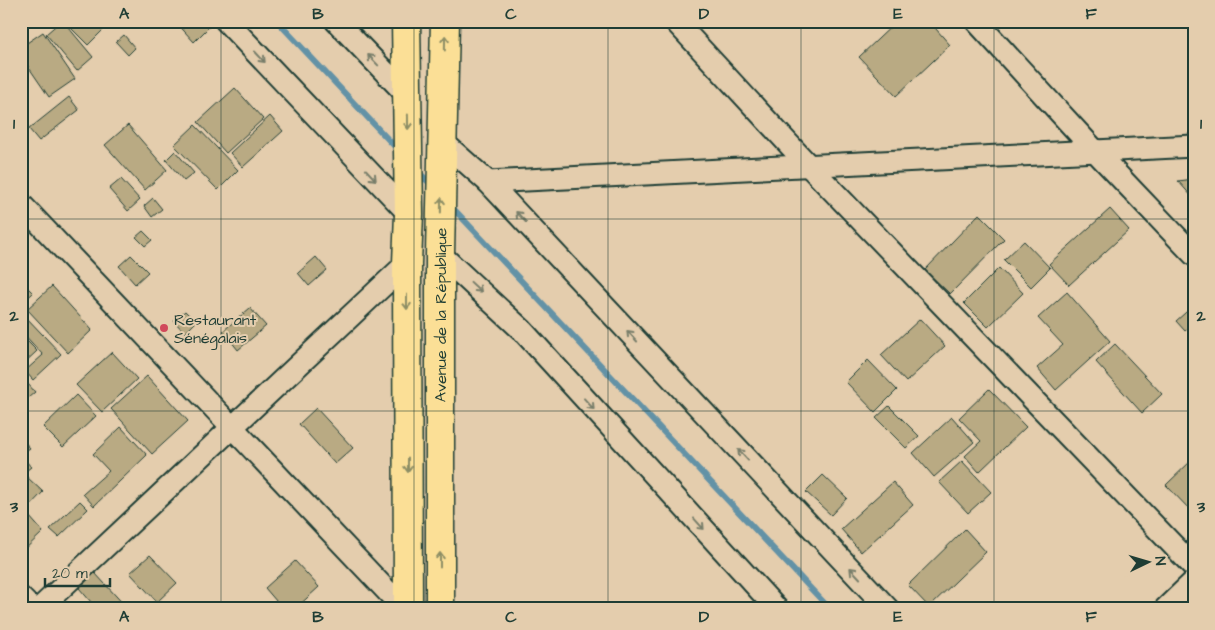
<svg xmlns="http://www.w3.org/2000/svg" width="1215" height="630" font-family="'Architects Daughter',sans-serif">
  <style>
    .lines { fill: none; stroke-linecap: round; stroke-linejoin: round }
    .stream { stroke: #6492a6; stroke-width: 6 }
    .building { fill: #b9aa83; stroke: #1f3d34 }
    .minor-casing { stroke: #1f3d34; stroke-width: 25 }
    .major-casing { stroke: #1f3d34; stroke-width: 31 }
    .minor { stroke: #e4cdad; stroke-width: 21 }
    .major { stroke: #fbdf96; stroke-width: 28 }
    .oneway { stroke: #8d8e65 }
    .oneway2 { stroke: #787e6a }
    .grid { fill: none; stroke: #1f3d34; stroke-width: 1; stroke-opacity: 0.55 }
    .poi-dot { fill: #d1495b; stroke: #e4cdad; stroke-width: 2 }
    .labels { text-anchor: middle; stroke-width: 4; stroke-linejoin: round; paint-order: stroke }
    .street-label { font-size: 16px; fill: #1f3d34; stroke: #e4cdad }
    .poi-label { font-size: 16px; fill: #1f3d34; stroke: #e4cdad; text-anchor: start }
    .neatline { fill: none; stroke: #1f3d34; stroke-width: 2 }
    .grid-label { font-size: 16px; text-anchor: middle; font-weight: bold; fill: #1f3d34 }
  </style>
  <rect width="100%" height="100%" fill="#e4cdad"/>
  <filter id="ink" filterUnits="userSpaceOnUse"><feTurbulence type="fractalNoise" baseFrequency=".02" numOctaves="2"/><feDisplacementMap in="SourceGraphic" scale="10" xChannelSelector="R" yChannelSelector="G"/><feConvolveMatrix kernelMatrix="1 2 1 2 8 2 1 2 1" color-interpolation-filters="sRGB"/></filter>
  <g filter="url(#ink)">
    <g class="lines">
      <g class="stream">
        <path d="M277,21L399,151"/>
        <path d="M418,171L433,187"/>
        <path d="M450,205L830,609"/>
      </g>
    </g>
    <g class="building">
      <path d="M61,21H63L93,57L77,71L46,34Z"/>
      <path d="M69,21H112L88,45L67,24Z"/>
      <path d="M175,21H215L194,42Z"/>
      <path d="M897,21H929L950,45L896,96L859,57Z"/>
      <path d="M43,32L75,79L49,97L21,56V47Z"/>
      <path d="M124,35L135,48L128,55L116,42Z"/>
      <path d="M235,88L263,119L226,153L198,122Z"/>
      <path d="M69,97L79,110L39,141L29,129Z"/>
      <path d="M270,116L283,131L243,167L230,153Z"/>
      <path d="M128,125L167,170L145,190L105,145Z"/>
      <path d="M195,125L238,170L218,190L174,145Z"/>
      <path d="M175,151L194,173L184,181L166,160Z"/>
      <path d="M121,179L140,200L128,211L109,189Z"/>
      <path d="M1194,179V199L1178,181Z"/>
      <path d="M153,198L162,209L152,217L144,206Z"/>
      <path d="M1110,209L1129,230L1069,285L1049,264Z"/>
      <path d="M979,214L1004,239L950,294L925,270Z"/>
      <path d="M143,231L152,240L145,246L136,237Z"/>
      <path d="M1024,241L1050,268L1031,287L1004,260Z"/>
      <path d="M131,255L148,272L135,284L119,266Z"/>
      <path d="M316,257L327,270L309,286L298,273Z"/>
      <path d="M999,268L1023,293L988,327L964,303Z"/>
      <path d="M21,281L33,293L21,304Z"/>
      <path d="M52,286L92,330L68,353L27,309Z"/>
      <path d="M1067,292L1110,341L1056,390L1037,368L1063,345L1038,318Z"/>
      <path d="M1194,305V323L1185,331L1176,321Z"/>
      <path d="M250,308L266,326L238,350L223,331Z"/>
      <path d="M185,311L196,322L185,333L174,321Z"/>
      <path d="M25,316L61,354L33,380L25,371L43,355L21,331V320Z"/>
      <path d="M920,319L945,346L906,382L881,355Z"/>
      <path d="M21,335L37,351L21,366Z"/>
      <path d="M1115,344L1162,394L1142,413L1096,362Z"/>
      <path d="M112,352L137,379L102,412L76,385Z"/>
      <path d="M868,360L897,390L875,412L846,382Z"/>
      <path d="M21,376L35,392L21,404Z"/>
      <path d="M147,376L188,421L152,454L111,409Z"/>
      <path d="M989,389L1026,427L979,472L965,456L981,441L959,418Z"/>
      <path d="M76,395L96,416L63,447L43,427Z"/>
      <path d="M889,406L919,436L906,448L876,418Z"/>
      <path d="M316,408L353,448L335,464L299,424Z"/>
      <path d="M952,417L974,442L934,477L913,453Z"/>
      <path d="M121,427L147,455L94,506L83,494L109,471L93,454Z"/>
      <path d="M21,438L30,448L21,454Z"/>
      <path d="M21,455L31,467L21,475Z"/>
      <path d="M1193,459L1194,460V514L1166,485Z"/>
      <path d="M962,461L991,492L968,513L939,482Z"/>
      <path d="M823,475L847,498L831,515L806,492Z"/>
      <path d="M27,477L43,492L21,515V483Z"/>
      <path d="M893,482L913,505L861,552L841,529Z"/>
      <path d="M80,501L88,509L59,537L50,529Z"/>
      <path d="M29,516L43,532L21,553V522Z"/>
      <path d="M965,529L986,552L929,607L908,585Z"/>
      <path d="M150,555L177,583L157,602L130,573Z"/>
      <path d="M295,561L319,587L295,609H283L265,588Z"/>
      <path d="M95,573L127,608L126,609H97L79,588Z"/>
    </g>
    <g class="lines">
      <defs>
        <g id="minor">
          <path d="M226,21L409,214"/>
          <path d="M336,21L407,95"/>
          <path d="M675,21L809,166L1194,567"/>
          <path d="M976,21L1095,151L1194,255"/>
          <path d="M443,142L488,182L888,609"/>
          <path d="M488,182L1194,146"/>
          <path d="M21,204L404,609"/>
          <path d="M440,254L522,330L777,609"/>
          <path d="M21,598L32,609"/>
          <path d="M39,609L407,263"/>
          <path d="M1165,609L1194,581"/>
        </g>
        <g id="major">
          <path d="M406,21L409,214L407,263L408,609"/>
          <path id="s1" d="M440,609V254L445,21"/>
        </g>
      </defs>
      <use href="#minor" class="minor-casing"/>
      <use href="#major" class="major-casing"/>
      <use href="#minor" class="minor"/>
      <use href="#major" class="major"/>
    </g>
    <defs><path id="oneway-shaft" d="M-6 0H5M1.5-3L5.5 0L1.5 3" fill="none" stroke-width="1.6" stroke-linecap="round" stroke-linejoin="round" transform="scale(1.25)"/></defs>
    <g class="oneway">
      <use href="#oneway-shaft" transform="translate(445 43) rotate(-89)"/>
      <use href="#oneway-shaft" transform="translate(408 122) rotate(89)"/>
      <use href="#oneway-shaft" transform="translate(441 205) rotate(-89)"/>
      <use href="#oneway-shaft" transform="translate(407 302) rotate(90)"/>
      <use href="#oneway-shaft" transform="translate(408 465) rotate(90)"/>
      <use href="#oneway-shaft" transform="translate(440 560) rotate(-90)"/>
    </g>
    <g class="oneway2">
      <use href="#oneway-shaft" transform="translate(260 57) rotate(47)"/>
      <use href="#oneway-shaft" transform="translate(373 60) rotate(-134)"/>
      <use href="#oneway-shaft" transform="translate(371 175) rotate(47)"/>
      <use href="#oneway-shaft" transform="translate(521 217) rotate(-133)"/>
      <use href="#oneway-shaft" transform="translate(476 287) rotate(43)"/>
      <use href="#oneway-shaft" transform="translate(632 336) rotate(-133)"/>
      <use href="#oneway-shaft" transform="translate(589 404) rotate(48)"/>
      <use href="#oneway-shaft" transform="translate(743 455) rotate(-133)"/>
      <use href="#oneway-shaft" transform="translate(699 524) rotate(48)"/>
      <use href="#oneway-shaft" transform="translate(855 573) rotate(-133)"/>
    </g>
  </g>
  <path class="grid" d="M221,21V609M414,21V609M608,21V609M801,21V609M994,21V609M21,219H1194M21,411H1194"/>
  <circle class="poi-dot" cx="164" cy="328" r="5"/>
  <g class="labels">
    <g class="street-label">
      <text dy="6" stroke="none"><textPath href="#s1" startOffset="294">Avenue de la République</textPath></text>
    </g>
    <g class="poi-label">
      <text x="174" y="325">Restaurant<tspan x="174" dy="18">Sénégalais</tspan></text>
    </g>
  </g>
  <rect width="1215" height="630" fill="none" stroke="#e4cdad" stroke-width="55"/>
  <g transform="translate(1148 562) rotate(85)" stroke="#e4cdad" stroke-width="4" paint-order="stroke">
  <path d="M0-4L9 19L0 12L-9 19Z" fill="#1f3d34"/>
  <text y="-8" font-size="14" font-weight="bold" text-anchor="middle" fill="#1f3d34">N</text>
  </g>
  <path d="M45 578v8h65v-8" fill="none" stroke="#1f3d34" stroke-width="2.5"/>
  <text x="52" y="578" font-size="15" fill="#1f3d34" stroke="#e4cdad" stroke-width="4" paint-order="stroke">20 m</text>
  <rect x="28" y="28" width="1160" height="574" class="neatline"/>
  <g class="grid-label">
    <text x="124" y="19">A</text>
    <text x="318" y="19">B</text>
    <text x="511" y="19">C</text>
    <text x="704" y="19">D</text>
    <text x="898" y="19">E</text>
    <text x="1091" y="19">F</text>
    <text x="14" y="129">1</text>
    <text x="1201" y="129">1</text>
    <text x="14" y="321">2</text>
    <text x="1201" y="321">2</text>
    <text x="14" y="512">3</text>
    <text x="1201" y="512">3</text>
    <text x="124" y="622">A</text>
    <text x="318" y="622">B</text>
    <text x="511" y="622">C</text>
    <text x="704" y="622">D</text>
    <text x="898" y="622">E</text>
    <text x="1091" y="622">F</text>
  </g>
</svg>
